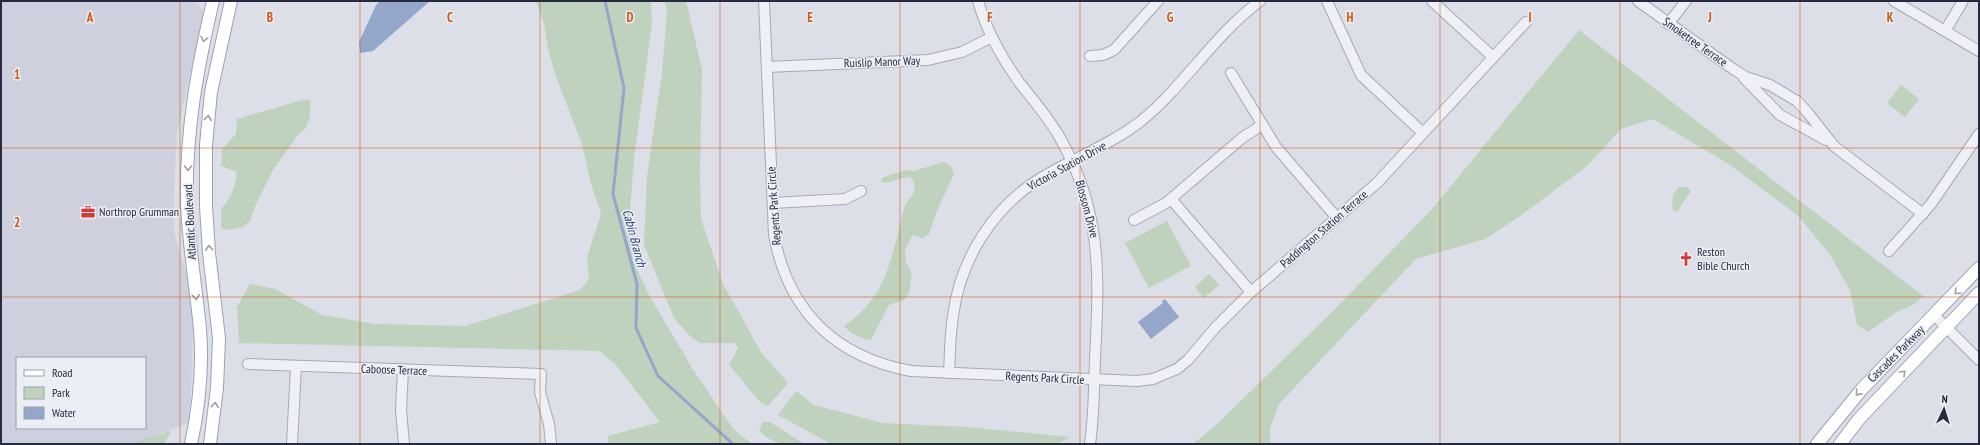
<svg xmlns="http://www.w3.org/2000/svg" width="1980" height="445" font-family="'PT Sans Narrow',sans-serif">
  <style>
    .built { fill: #ced1dd; fill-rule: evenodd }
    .green { fill: #bfd2bd }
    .water { fill: #94a6ca }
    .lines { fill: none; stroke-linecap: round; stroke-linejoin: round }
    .stream { stroke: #94a6ca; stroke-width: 3 }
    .minor-casing { stroke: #a5a9b5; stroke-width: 12 }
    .major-casing { stroke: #9ba1b4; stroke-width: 14 }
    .minor { stroke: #eff0f6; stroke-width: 10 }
    .major { stroke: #fff; stroke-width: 12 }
    .oneway { stroke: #9d9fa9 }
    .grid { fill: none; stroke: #d45411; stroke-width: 1; stroke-opacity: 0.55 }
    .labels { text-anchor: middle; stroke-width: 3; stroke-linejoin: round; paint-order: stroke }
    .street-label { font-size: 12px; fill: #252a3f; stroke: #eceef5 }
    .poi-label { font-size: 12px; fill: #252a3f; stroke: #eceef5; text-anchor: start }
    .water-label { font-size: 13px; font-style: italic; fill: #2d4275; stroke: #eceef5 }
    .grid-label { font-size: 13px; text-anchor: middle; font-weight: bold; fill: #d45411; stroke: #eceef5; stroke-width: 3; stroke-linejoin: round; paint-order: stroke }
  </style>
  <rect width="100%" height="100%" fill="#dcdfe7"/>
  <path class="built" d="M1,1H191L198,3L204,13L177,133L174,192V232L189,283L193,330L190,422L134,444H1ZM17,358H145V428H17Z"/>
  <g class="green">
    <path d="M536,1H651L652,23L634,159L630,211L629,236L633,261L650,297L692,368L734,430L752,444H608V436L660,422L615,364L600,351L239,343L237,307L250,284L275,289L322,315L376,324L465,326L580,290L589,279L587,258L601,214L591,184L582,144L555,74L548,49L544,24Z"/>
    <path d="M665,1H685L687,5L702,70L700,173L701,219L723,284L761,352L788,383L768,406L761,403L729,365L738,348L735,343H700L689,335L674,318L644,245L647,176L662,73L667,11Z"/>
    <path d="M1579,30L1923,296L1913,305L1898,311L1868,332L1857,325L1850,290L1829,253L1797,215L1727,163L1653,119L1621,129L1587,166L1519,217L1485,239L1416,259L1279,404L1270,428V444H1193L1215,426L1335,309L1432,209Z"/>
    <path d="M1901,85L1919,99L1905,117L1887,103Z"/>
    <path d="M310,99V116L306,128L297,136L273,170L256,204L250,221L243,227L229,230L221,228V209C232,197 235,188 237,172L221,166L222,149L236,134L237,119L299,101Z"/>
    <path d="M943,162L951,166L954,174L936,213L929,234L922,239L917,236H912L905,249L906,263L912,273L909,293L904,300L889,305L871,340C860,338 852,335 844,326C889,296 892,253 905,205C913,197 919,186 910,177C900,176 890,185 881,182L882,178L905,170L914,171Z"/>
    <path d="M1679,187H1687L1691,191L1677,212L1672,209L1673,195Z"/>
    <path d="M1167,221L1191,266L1149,288L1125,243Z"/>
    <path d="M1209,274L1219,285L1204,298L1195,287Z"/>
    <path d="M796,391L814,405L883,423L966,427L1070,437L1061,442L1051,444H831L778,415Z"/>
    <path d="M763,422H770L804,444C786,444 770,445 759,430Z"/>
    <path d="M171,431L164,444H134L138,441Z"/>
  </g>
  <g class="water">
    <path d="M380,1H430L373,51L360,53L359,42L376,5Z"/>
    <path d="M1165,299L1179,317L1151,339L1138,322L1163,303L1162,301Z"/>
  </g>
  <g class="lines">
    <path class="stream" d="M605,1L624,88L613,194L637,284L636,328L658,376L733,444"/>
    <defs>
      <g id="minor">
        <path d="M764,1L774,235C788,311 835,357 911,371L1137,381L1153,379L1177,369L1188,360L1215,328L1251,292L1377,183L1526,22"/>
        <path d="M978,1C986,30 1002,58 1019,82C1033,100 1049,118 1060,138C1103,213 1099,277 1095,359C1094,387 1094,416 1090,444"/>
        <path d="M1327,1L1361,75L1423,133"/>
        <path d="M1432,1L1493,57"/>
        <path d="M1638,1L1733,69L1746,77L1770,85L1797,101L1808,113L1834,146L1923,214"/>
        <path d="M1894,1L1979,51"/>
        <path d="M1668,24L1686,1"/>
        <path d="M1945,31L1963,1"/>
        <path d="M1090,56L1103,55L1114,50L1158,1"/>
        <path d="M767,67L928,60L962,52L992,37"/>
        <path d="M1231,73L1276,147L1337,218"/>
        <path d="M1744,78L1780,115L1826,140"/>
        <path d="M1171,199L1251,292"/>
        <path d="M773,203L845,199L861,191"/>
        <path d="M1134,220L1166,203L1242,138L1262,125"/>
        <path d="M1889,251L1931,204L1979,134"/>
        <path d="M1934,315L1979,360"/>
        <path d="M248,364L541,374L540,392L549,424L551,444"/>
        <path d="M403,370L401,410L404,444"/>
        <path d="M949,373C950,354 950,335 953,316C960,260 993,207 1041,178C1074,158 1110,145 1141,121C1185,85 1214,35 1260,1"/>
        <path d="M292,444L296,366"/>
      </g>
      <g id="major">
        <path d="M191,444C199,407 203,367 200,329C196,288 189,247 187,205C185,135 197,69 213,1"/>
        <path d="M210,444L217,388L219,338L209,253L206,206V145L211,92L231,1"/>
        <path d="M1817,444L1862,389L1979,268"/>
        <path d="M1840,444L1859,419L1979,293"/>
      </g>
    </defs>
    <use href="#minor" class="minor-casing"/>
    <use href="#major" class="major-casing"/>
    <use href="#minor" class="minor"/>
    <use href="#major" class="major"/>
  </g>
  <defs><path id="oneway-chevron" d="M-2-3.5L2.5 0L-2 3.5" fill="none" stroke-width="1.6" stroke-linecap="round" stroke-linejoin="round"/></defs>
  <g class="oneway">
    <use href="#oneway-chevron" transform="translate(204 39) rotate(103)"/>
    <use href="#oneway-chevron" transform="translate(208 118) rotate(-84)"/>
    <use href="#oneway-chevron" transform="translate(188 168) rotate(91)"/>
    <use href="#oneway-chevron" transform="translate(209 248) rotate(-94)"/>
    <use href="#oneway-chevron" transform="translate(1957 292) rotate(134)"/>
    <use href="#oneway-chevron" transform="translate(196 297) rotate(84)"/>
    <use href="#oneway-chevron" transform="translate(1903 373) rotate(-45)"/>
    <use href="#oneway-chevron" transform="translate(1858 393) rotate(132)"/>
    <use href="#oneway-chevron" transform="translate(215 405) rotate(-84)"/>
  </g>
  <path class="grid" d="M180,1V444M360,1V444M540,1V444M720,1V444M900,1V444M1080,1V444M1260,1V444M1440,1V444M1620,1V444M1800,1V444M1,148H1979M1,297H1979"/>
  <defs>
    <symbol id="office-bare" viewBox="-9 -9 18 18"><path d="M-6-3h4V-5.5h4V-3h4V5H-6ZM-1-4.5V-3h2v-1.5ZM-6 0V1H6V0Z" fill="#d63938" stroke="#eceef5" stroke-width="2.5" paint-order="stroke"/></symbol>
    <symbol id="church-bare" viewBox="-9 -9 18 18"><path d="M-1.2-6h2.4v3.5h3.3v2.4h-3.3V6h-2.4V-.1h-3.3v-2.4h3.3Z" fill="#d63938" stroke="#eceef5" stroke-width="2.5" paint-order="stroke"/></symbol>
  </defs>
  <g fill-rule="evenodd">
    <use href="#office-bare" x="78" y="202" width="20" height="20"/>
    <use href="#church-bare" x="1676" y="249" width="20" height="20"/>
  </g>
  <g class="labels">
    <g class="street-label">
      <text transform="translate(1695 42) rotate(35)" y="4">Smoketree Terrace</text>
      <text transform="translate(882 62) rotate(-2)" y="4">Ruislip Manor Way</text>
      <text transform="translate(1067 166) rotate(-29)" y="4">Victoria Station Drive</text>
      <text transform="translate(774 206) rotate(-94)" y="4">Regents Park Circle</text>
      <text transform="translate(1087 209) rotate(75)" y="4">Blossom Drive</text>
      <text transform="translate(190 222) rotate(-93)" y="4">Atlantic Boulevard</text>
      <text transform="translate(1324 229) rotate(-41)" y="4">Paddington Station Terrace</text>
      <text transform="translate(1896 354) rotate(-45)" y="4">Cascades Parkway</text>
      <text transform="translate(394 370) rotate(2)" y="4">Caboose Terrace</text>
      <text transform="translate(1045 378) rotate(3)" y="4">Regents Park Circle</text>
    </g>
    <g class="poi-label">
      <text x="99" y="216">Northrop Grumman</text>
      <text x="1697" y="256">Reston<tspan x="1697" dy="14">Bible Church</tspan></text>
    </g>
    <g class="water-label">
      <text transform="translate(635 238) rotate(75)" y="5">Cabin Branch</text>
    </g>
  </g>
  <g class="grid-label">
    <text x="90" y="22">A</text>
    <text x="270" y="22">B</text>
    <text x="450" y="22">C</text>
    <text x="630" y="22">D</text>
    <text x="810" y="22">E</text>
    <text x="990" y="22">F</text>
    <text x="1170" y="22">G</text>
    <text x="1350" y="22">H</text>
    <text x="1530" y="22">I</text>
    <text x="1710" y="22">J</text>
    <text x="1890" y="22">K</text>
    <text x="17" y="79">1</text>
    <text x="17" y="227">2</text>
  </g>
  <rect width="1980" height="445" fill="none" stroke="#252a3f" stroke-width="4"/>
  <rect x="16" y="357" width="130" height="72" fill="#eceef5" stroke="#9ca0ac"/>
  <rect x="24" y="370" width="20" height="6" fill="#ffffff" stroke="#9ca0ac"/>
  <text x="52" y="377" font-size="12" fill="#252a3f">Road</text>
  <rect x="24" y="387" width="20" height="12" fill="#bfd2bd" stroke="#9ca0ac"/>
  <text x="52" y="397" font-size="12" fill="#252a3f">Park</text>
  <rect x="24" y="407" width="20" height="12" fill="#94a6ca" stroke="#9ca0ac"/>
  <text x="52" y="417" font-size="12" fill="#252a3f">Water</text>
  <g transform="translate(1944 409) rotate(4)" stroke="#eceef5" stroke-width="3" paint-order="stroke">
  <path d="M0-3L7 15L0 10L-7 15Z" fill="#252a3f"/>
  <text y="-6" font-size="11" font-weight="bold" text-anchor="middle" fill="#252a3f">N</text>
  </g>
</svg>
